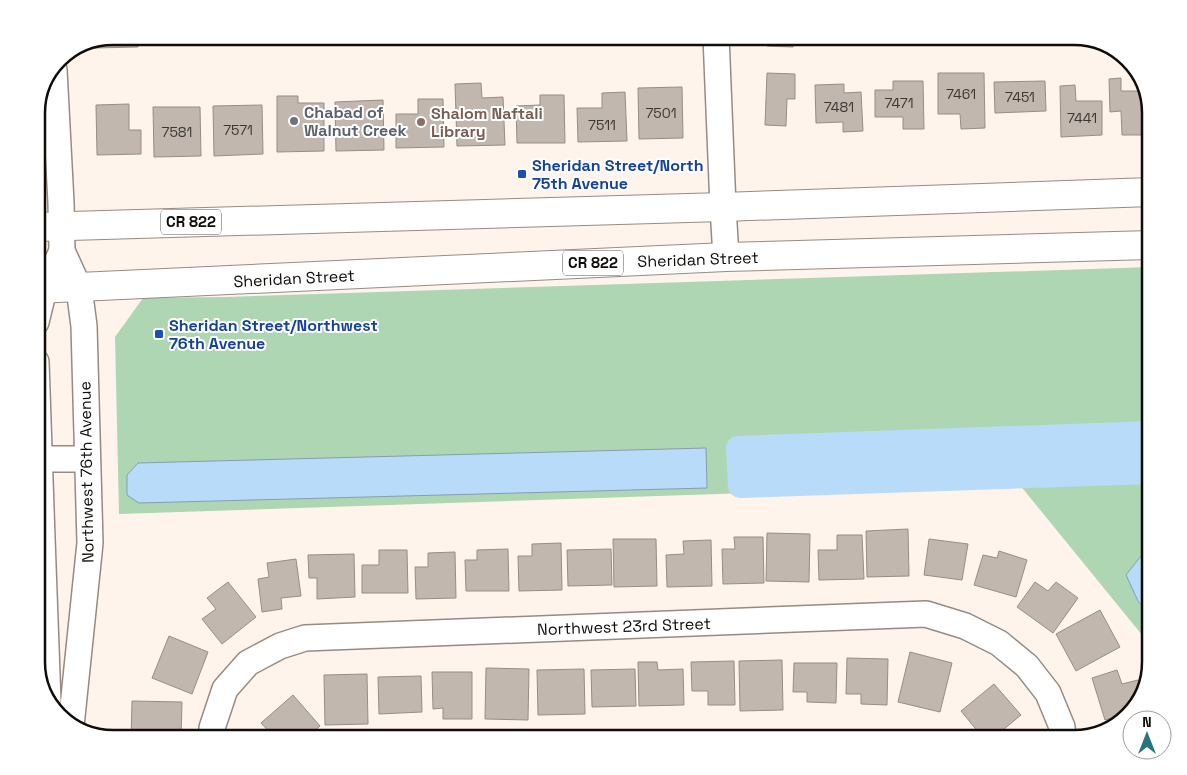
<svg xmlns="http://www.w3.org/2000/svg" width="1187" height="775" font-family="'Space Grotesk',sans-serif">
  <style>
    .green { fill: #afd6b3 }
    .water { fill: #b8dbf9; stroke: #859db1 }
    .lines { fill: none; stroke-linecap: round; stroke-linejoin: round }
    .canal { stroke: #b8dbf9; stroke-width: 24 }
    .building { fill: #c2b7af; stroke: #978d86 }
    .minor-casing { stroke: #958b83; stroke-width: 28 }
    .primary-casing { stroke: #958b83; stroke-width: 30 }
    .minor { stroke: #fff; stroke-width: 25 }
    .primary { stroke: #fff; stroke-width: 28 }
    .worship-dot { fill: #6b7280; stroke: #fff; stroke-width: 2 }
    .education-dot { fill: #8d6e63; stroke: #fff; stroke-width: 2 }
    .transit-dot { fill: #1a4fb4; stroke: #fff; stroke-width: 2 }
    .labels { text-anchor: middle; stroke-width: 4; stroke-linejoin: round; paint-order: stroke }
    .number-label { font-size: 14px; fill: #3c3732 }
    .shield { fill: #fff; stroke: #575553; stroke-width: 1 }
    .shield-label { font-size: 15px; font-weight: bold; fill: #0f0c09 }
    .worship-label { font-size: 16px; font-weight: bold; fill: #5b616d; stroke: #fff; text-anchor: start }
    .education-label { font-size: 16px; font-weight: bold; fill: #785e54; stroke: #fff; text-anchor: start }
    .transit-label { font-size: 16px; font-weight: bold; fill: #164399; stroke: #fff; text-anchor: start }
    .street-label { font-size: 16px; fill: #0f0c09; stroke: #fff }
    .rim { fill: none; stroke: #0f0c09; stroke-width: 2.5 }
  </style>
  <rect width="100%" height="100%" fill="#fff4eb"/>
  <path class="green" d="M1151,267V646L1019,484L119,514L115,337L143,298L226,297Z"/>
  <g class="water">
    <path d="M1151,433V472L740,486L738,448Z"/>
    <path d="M706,448L707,488L139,503L127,495V475L138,463Z"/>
    <path d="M1151,555V617L1138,601L1126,575L1141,556Z"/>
  </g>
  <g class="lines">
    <path class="canal" d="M1151,433L738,448L740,486L1151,472"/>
  </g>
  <g class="building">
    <path d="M114,36H138V47L94,48V44Z"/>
    <path d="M156,36H199V40L156,39Z"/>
    <path d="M211,36H260L259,42H211Z"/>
    <path d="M274,36H295V38L274,39Z"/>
    <path d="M767,36H794L793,47L767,46Z"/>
    <path d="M897,36H910V38L897,39Z"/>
    <path d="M767,73L795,74V99H787L786,126L765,125Z"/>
    <path d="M938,73H984L985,128L961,129L960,114H938Z"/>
    <path d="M1121,78V91H1145L1151,109V135H1122L1121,111L1110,112L1109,79Z"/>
    <path d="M893,81H923L924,129H903V117H875V90H893Z"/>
    <path d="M1045,81L1046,111L995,113L994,82Z"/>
    <path d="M481,83L482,98L503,97L505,145L457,146L455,84Z"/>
    <path d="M844,84V93L861,92L863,131L843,132V122L816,123L815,85Z"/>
    <path d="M1075,85L1076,101H1102V135L1061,137L1060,86Z"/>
    <path d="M682,87L683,138L639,139L638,88Z"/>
    <path d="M625,92L627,141L578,142L577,108H602V93Z"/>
    <path d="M540,95H564L565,143H517L516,106L540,105Z"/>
    <path d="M277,96H298V103H324V151L277,152Z"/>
    <path d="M418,99H443L444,147L396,148V114H418Z"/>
    <path d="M383,100L384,150L336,151L335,102Z"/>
    <path d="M129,104V130H141V154L97,155L96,105Z"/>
    <path d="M262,105L263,154L214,156L213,106Z"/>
    <path d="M153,107H200L201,156L154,157Z"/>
    <path d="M908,529L909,576L867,577L866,531Z"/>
    <path d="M767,533L810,534L809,582L766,581Z"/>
    <path d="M837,535H862L864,579L819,580L818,550H837Z"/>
    <path d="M734,537H763L764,583L723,584L722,549H735Z"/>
    <path d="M613,539H656L657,586L614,587Z"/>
    <path d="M929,539L968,544L962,580L924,575Z"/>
    <path d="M711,540L712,586L667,587L666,555L684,554L683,541Z"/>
    <path d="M561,543L562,590L519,591L518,556H532V544Z"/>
    <path d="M508,549L509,591H466L465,560H477V550Z"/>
    <path d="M611,549L612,585L568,586L567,550Z"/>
    <path d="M379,550H407L408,593H362V565H379Z"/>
    <path d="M999,551L1027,560L1016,597L974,585L983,555L997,558Z"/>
    <path d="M455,552L456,598L416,599L415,567H428V553Z"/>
    <path d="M354,554L355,597L317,599V578H309L308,555Z"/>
    <path d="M296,559L301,596L281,598L282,609L262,612L258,579L269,577L267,563Z"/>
    <path d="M228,582L256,617L222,644L202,619L216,609L207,598Z"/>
    <path d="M1035,582L1048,591L1056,582L1078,598L1053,633L1017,607Z"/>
    <path d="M1100,610L1120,647L1076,671L1056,634Z"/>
    <path d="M169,636L208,652L192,694L152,678Z"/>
    <path d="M910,652L952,663L940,712L898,702Z"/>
    <path d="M847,658L888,659L887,705L861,704V694H846Z"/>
    <path d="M782,660L783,710L740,711L739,661Z"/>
    <path d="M734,661L735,705H708V691H692L691,662Z"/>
    <path d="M638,662H657L658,670L683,669L684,705L639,706Z"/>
    <path d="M794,663H837L836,703L807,702V692H793Z"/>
    <path d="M486,668L529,669L528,720L485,719Z"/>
    <path d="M584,669L585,714L538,715L537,670Z"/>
    <path d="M635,669L636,706L592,707L591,670Z"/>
    <path d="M1117,670L1122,684L1138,680L1142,692L1138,704L1129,713L1105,720L1092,678Z"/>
    <path d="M432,672H472V719H443V708L433,709Z"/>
    <path d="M367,674L368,724L325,725L324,675Z"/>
    <path d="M421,676L422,712L379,714L378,677Z"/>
    <path d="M994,684L1021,715L992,739H984L961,711Z"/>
    <path d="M293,695L320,726L305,739H276L261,723Z"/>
    <path d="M132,701L182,702L181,739H131Z"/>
  </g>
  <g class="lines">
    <defs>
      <g id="minor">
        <path d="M716,36L723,207L726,257"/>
        <path d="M54,70L61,203L62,251L79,288L84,326L90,543L71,726"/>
        <path d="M36,322L44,289L62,251"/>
        <path d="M36,362L42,538L48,702"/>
        <path d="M40,459H87"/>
        <path d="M212,739V728L225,689L248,663L280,646L305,638L926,614L965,626L999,643L1027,666L1048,693L1062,727L1063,739"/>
      </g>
      <g id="primary">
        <path d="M36,227L723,207L1151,192"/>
        <path d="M36,289L726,257L1151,245"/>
      </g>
    </defs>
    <use href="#minor" class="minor-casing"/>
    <use href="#primary" class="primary-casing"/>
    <use href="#minor" class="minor"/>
    <use href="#primary" class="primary"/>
  </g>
  <circle class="worship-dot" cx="294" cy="121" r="5"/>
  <circle class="education-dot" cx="421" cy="122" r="5"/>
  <g class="transit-dot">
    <rect x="517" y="169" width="10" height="10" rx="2.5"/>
    <rect x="154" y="329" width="10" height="10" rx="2.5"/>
  </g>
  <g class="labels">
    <g class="number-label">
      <text x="961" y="99">7461</text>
      <text x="1020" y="102">7451</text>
      <text x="899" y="108">7471</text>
      <text x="839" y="112">7481</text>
      <text x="661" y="118">7501</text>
      <text x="1082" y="123">7441</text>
      <text x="602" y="130">7511</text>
      <text x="238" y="135">7571</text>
      <text x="177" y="137">7581</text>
    </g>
    <g class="shield">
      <rect x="161" y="209.5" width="60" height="25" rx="4"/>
      <rect x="563" y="250.5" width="60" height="25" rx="4"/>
    </g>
    <g class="shield-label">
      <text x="191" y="227">CR 822</text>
      <text x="593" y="268">CR 822</text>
    </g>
    <g class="worship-label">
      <text x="304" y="118">Chabad of<tspan x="304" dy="18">Walnut Creek</tspan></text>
    </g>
    <g class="education-label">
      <text x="431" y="119">Shalom Naftali<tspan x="431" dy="18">Library</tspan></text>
    </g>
    <g class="transit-label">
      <text x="532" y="171">Sheridan Street/North<tspan x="532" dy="18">75th Avenue</tspan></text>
      <text x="169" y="331">Sheridan Street/Northwest<tspan x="169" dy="18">76th Avenue</tspan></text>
    </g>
    <g class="street-label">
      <text transform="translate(698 259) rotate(-2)" y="6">Sheridan Street</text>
      <text transform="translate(294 278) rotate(-3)" y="6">Sheridan Street</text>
      <text transform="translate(86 472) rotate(-91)" y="6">Northwest 76th Avenue</text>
      <text transform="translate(624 626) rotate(-2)" y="6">Northwest 23rd Street</text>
    </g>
  </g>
  <path d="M0 0H1187V775H0ZM113 45H1074A68 68 0 0 1 1142 113V662A68 68 0 0 1 1074 730H113A68 68 0 0 1 45 662V113A68 68 0 0 1 113 45Z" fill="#fff" fill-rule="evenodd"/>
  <path class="rim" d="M113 45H1074A68 68 0 0 1 1142 113V662A68 68 0 0 1 1074 730H113A68 68 0 0 1 45 662V113A68 68 0 0 1 113 45Z"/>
  <g transform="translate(1147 735)"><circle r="24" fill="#ffffff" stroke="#9f9e9d"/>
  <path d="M0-4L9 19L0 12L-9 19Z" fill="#2b747c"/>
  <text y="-8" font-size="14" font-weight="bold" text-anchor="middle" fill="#0f0c09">N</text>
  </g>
</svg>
